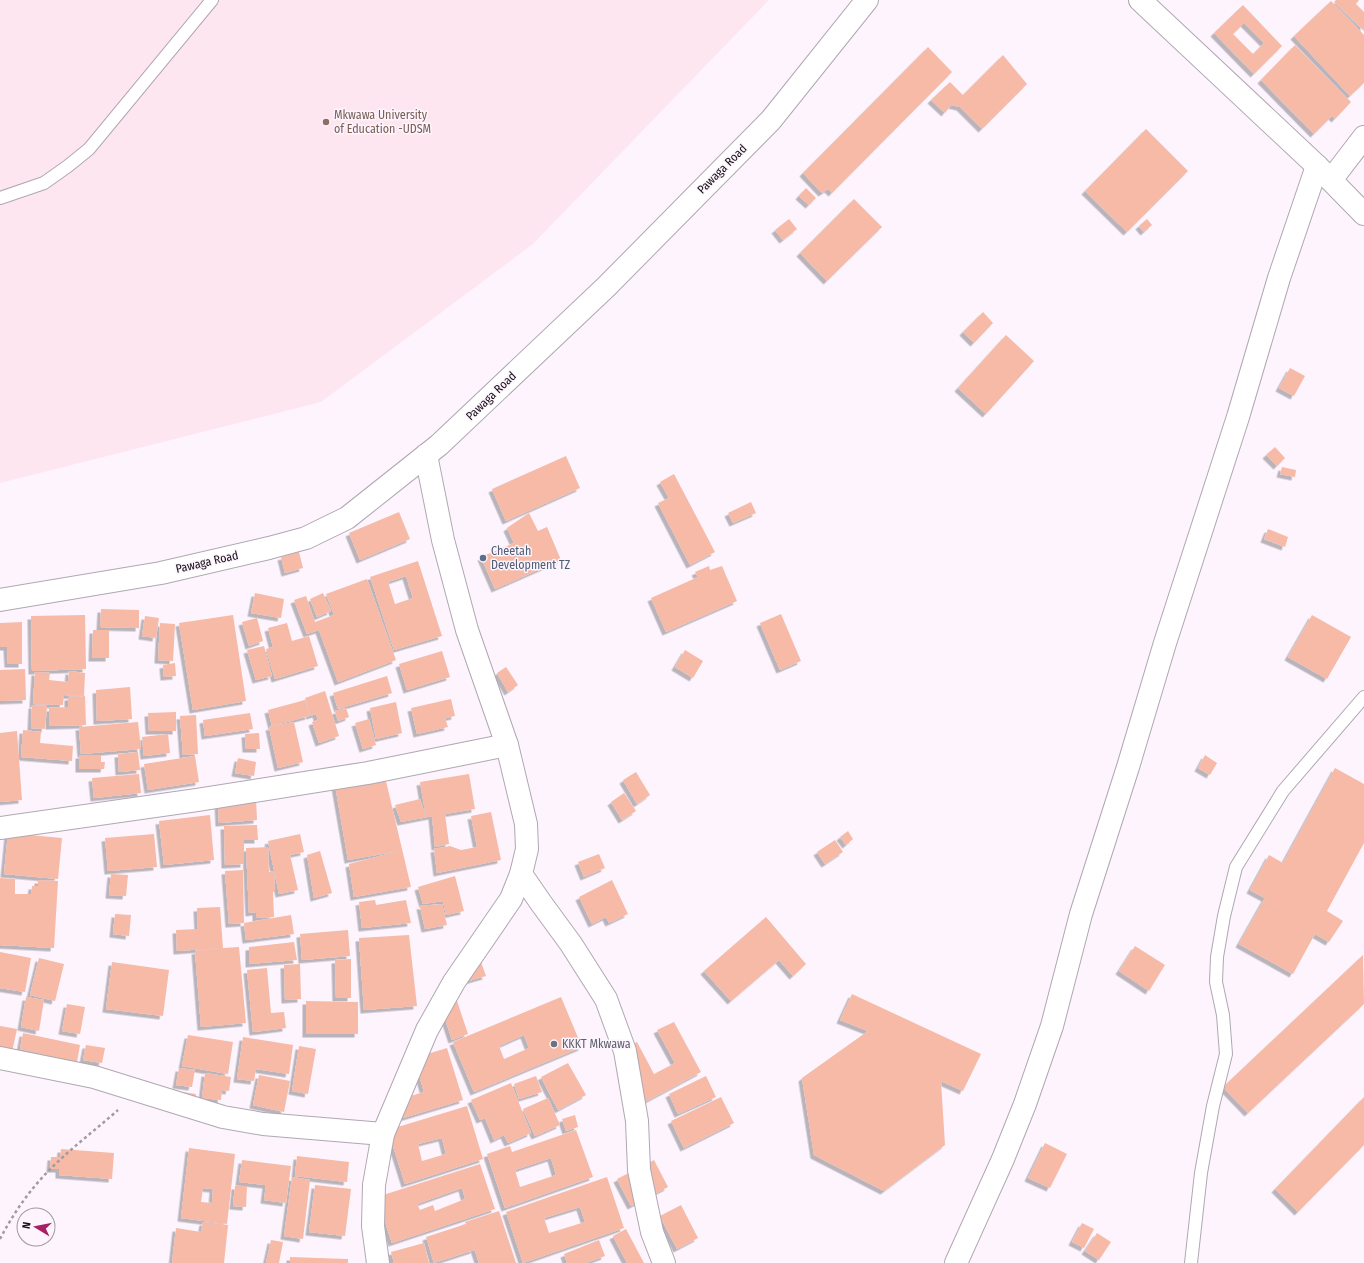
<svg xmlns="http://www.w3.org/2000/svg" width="1364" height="1263" font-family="'Fira Sans Condensed',sans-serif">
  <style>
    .education { fill: #fee6f0 }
    .building { fill: #f6baa7; fill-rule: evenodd; filter: url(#shadow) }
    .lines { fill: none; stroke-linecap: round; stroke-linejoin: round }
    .service-casing { stroke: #b0a7b2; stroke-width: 14 }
    .minor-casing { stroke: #b0a7b2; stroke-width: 24 }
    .tertiary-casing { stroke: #b0a7b2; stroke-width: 24 }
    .secondary-casing { stroke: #b0a7b2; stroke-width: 24 }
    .path { stroke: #a09aa1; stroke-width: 2.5; stroke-dasharray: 3 3; stroke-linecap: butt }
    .service { stroke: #fff; stroke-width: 12 }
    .minor { stroke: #fff; stroke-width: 22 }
    .tertiary { stroke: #fff; stroke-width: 22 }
    .secondary { stroke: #fff; stroke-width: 22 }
    .education-dot { fill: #8d6e63; stroke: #fdf4fe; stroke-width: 1.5 }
    .service-dot { fill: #5c6f8a; stroke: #fdf4fe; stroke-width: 1.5 }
    .worship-dot { fill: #6b7280; stroke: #fdf4fe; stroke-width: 1.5 }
    .labels { text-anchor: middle; stroke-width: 3; stroke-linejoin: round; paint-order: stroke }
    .education-label { font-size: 12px; fill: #785e54; stroke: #fdf4fe; text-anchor: start }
    .street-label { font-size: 12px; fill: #141115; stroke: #fdf4fe }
    .service-label { font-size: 12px; fill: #4e5e75; stroke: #fdf4fe; text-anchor: start }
    .worship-label { font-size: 12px; fill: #5b616d; stroke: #fdf4fe; text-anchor: start }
  </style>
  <defs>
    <filter id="shadow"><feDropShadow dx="-3.5" dy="3.5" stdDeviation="0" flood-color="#0004"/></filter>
  </defs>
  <rect width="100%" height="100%" fill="#fdf4fe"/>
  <path class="education" d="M0,0H769L533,244L321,402L0,483Z"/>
  <g class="building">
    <path d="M1336,0H1359L1356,4L1364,12V31L1334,2Z"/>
    <path d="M1331,1L1364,35V83L1350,96L1294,36Z"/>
    <path d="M1243,5L1282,46L1254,74L1214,33ZM1244,23L1264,43L1253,54L1233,34Z"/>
    <path d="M1295,45L1351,102L1335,119L1332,116L1314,134L1261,80Z"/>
    <path d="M928,47L952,72L832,193L828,189L822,193L803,173Z"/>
    <path d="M1003,55L1027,84L982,129L960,107L951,105L945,113L931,100L950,82L963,95Z"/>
    <path d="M1146,129L1188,171L1127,232L1085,191Z"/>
    <path d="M806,188L816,198L809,205L799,196Z"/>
    <path d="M854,199L882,227L827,281L800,253Z"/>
    <path d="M789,219L797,229L783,240L775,230Z"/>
    <path d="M1147,219L1152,225L1144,232L1139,226Z"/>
    <path d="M983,312L993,323L974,343L963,332Z"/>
    <path d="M1006,335L1034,361L986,414L958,388Z"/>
    <path d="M1290,368L1305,376L1294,396L1279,388Z"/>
    <path d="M1275,447L1285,458L1277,466L1266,455Z"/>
    <path d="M566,456L580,488L506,521L492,489Z"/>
    <path d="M1282,467L1296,470L1295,477L1280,474Z"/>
    <path d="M674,474L715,552L690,565L658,503L669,498L660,482Z"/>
    <path d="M751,502L756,513L733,523L728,513Z"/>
    <path d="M399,512L410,539L360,560L349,533Z"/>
    <path d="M529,513L538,531L547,527L561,560L495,589L481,557L514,543L507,528Z"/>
    <path d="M1268,529L1288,537L1285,547L1264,539Z"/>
    <path d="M299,552L303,568L285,573L281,557Z"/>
    <path d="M418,561L442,636L394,650L370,577ZM406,576L413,598L395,604L388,582Z"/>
    <path d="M709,566L710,570L722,566L737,601L666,632L651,598L698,577L695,572Z"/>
    <path d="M367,579L396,660L338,682L319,630L307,634L294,600L306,596L315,622L334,615L326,594Z"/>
    <path d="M255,593L284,599L281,618L251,613Z"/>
    <path d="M323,593L331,611L317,617L310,599Z"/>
    <path d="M101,609L139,610V628L100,627Z"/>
    <path d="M781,614L801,661L780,670L760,623Z"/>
    <path d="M85,615L86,669L32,671L31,616Z"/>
    <path d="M233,615L246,701L193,710L179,623Z"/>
    <path d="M1312,615L1351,637L1327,679L1288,657Z"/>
    <path d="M145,616L159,618L156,638L142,636Z"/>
    <path d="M257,618L263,641L249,646L242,622Z"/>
    <path d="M22,622V664H8L7,647H0V623Z"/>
    <path d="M160,623L175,624L173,661L158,660Z"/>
    <path d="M287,623L292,641L309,636L318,666L275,679L266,649L273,647L268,628Z"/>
    <path d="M93,630H109V658H92Z"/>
    <path d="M264,646L272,676L256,680L247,650Z"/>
    <path d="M685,650L703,661L693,678L675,667Z"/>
    <path d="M442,651L450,677L407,690L399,664Z"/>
    <path d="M175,663L176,676L164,677L163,665Z"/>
    <path d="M506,667L518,685L508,692L497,673Z"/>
    <path d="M25,669L26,700L0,701V670Z"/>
    <path d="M69,671L85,673L84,696L64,695L63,705L33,704L35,672L50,673L49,680L68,682Z"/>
    <path d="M387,676L392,693L338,709L333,693Z"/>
    <path d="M130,687L132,719L97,721L96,690Z"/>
    <path d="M325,691L339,736L319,743L312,722L318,720L316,714L310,716L305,698Z"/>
    <path d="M85,696L86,725L49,726V708L68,707V697Z"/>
    <path d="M451,699L455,716L445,718L448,727L417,734L411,708Z"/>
    <path d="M305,700L309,716L272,726L268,710Z"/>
    <path d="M396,702L402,733L376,739L370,708Z"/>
    <path d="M32,705L47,706L45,729L31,728Z"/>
    <path d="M346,708L349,717L338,721L335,711Z"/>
    <path d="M176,712V731H149L148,713Z"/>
    <path d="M250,713L253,729L205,736L203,720Z"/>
    <path d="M196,715L198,754L183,755L180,716Z"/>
    <path d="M369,719L376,745L363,749L355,723Z"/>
    <path d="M138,722L141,749L81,754L79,727Z"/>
    <path d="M294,722L303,762L278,768L269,727Z"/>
    <path d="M23,730L41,732L40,743L73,746L72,761L21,757Z"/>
    <path d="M17,731L22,800L0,802V733Z"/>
    <path d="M259,733L260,749H246L245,734Z"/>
    <path d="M168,734L170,753L144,756L142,737Z"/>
    <path d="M138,752L140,770L119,772L118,754Z"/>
    <path d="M79,755H101V762H105L104,769H79Z"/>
    <path d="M1205,755L1217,763L1210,775L1198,768Z"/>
    <path d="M195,756L199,782L148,790L144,764Z"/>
    <path d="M238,758L256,762L254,776L235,773Z"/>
    <path d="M1335,768L1364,784V843L1327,911L1343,921L1329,942L1315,934L1293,974L1239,944L1265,898L1250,890L1269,855L1283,863Z"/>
    <path d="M636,772L650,795L637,804L623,780Z"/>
    <path d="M139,774L141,793L94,798L92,778Z"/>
    <path d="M469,774L475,809L445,814L449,844L435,847L432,816L401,822L395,805L420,799L426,817L420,782Z"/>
    <path d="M385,777L411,887L354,897L349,864L399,851L348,860L335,785Z"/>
    <path d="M624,793L636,811L622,820L611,802Z"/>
    <path d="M256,798L257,820L219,823L218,801Z"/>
    <path d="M491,812L501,860L437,873L434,849L450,846L461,850L477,847L471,816Z"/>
    <path d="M210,815L214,860L164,865L159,821Z"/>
    <path d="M257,825L258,840H244V864L225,865L224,826Z"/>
    <path d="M848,831L853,839L846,845L840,837Z"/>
    <path d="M8,833L62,838L58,879L4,874Z"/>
    <path d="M154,834L157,867L108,871L105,838Z"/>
    <path d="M300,834L304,852L290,855L298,890L279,894L268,841Z"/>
    <path d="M835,840L843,852L825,864L817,852Z"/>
    <path d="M268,847L269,872L274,871L275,892H273L274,917L256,918V912L249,913L246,848Z"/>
    <path d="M320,851L332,893L314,898L307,855Z"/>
    <path d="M599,854L605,868L584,877L578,862Z"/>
    <path d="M243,870L244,923L229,924L225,871Z"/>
    <path d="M111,874L128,875L126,896L109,895Z"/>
    <path d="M455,876L464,911L446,915L443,901L423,904L418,887Z"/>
    <path d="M0,878L15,879V894H31L32,886H38V880L58,881L54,948L0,945Z"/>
    <path d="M612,880L628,914L609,923L606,917L592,924L579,897Z"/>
    <path d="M375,900L376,905L406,900L411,923L362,928L359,902Z"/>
    <path d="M442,904L447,925L425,929L420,906Z"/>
    <path d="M220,907L223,948L239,947L246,1023L201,1027L195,951L220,948L177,951L176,930L198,929L197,908Z"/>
    <path d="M115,914L131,915L129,936L113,934Z"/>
    <path d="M291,915L294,934L246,940L244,923Z"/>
    <path d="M766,917L806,964L793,976L779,960L731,1001L704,971Z"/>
    <path d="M348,930L350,956L302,960L300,934Z"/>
    <path d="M409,935L417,1006L364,1010L359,938Z"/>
    <path d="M294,942L297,960L249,964V947Z"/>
    <path d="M1135,946L1165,965L1149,991L1119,971Z"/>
    <path d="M0,952L31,958L25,992L0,988Z"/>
    <path d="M1363,955L1364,1004L1248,1113L1223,1087Z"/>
    <path d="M39,958L64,964L55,1001L30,995Z"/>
    <path d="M351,959V998H336L335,960Z"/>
    <path d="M112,962L169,970L163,1016L106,1009Z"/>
    <path d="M481,962L486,976L454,985L450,971Z"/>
    <path d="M300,964L301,999L285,1000L284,965Z"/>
    <path d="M267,968L271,1013L284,1012L286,1028L253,1032L247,970Z"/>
    <path d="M453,989L468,1034L452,1040L437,994Z"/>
    <path d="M852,994L981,1054L963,1091L941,1081L945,1145L884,1191L814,1155L802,1078L868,1031L840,1020Z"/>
    <path d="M26,997L44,1000L39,1031L21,1027Z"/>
    <path d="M561,997L582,1047L474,1092L453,1042ZM524,1035L529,1048L504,1059L499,1046Z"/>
    <path d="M306,1001L358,1002V1034H306Z"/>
    <path d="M67,1004L85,1007L80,1034L62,1031Z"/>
    <path d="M674,1022L701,1072L645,1102L618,1052L637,1042L654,1074L675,1063L657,1030Z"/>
    <path d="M0,1026L17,1029L12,1052L0,1050Z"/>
    <path d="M23,1033L80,1045L77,1062L20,1049Z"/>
    <path d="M188,1035L233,1042L228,1074L182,1066Z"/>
    <path d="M243,1037L293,1045L289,1074L256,1069L254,1081L237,1079Z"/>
    <path d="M86,1045L105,1048L102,1063L83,1060Z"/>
    <path d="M299,1046L316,1049L308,1094L292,1091Z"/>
    <path d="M447,1048L463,1100L403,1118L397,1100L424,1092L414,1058Z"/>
    <path d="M568,1063L586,1095L558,1110L541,1077Z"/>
    <path d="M179,1068L195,1070L192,1087L176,1085Z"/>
    <path d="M205,1073L231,1077L229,1091L222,1090L221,1100L202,1098Z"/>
    <path d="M259,1075L290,1081L284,1112L253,1105Z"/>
    <path d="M536,1076L542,1092L519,1099L514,1084Z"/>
    <path d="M706,1076L716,1097L678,1114L669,1094Z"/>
    <path d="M511,1083L531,1133L508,1143L504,1135L494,1140L485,1118L480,1120L471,1100Z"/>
    <path d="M182,1092L196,1094L195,1104L180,1102Z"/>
    <path d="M721,1097L734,1123L684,1148L671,1121Z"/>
    <path d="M1364,1097V1145L1298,1212L1275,1189Z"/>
    <path d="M548,1098L560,1125L535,1136L523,1109Z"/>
    <path d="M467,1106L483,1159L405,1184L388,1130ZM442,1138L446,1154L422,1161L418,1144Z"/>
    <path d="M575,1115L578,1127L566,1131L562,1119Z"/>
    <path d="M576,1130L593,1177L505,1208L487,1154L510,1146L512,1152ZM551,1158L556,1175L520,1187L515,1170Z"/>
    <path d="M1045,1143L1067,1154L1050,1188L1028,1178Z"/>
    <path d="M189,1148L235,1154L227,1224L181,1218ZM203,1188L213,1189L212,1203L201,1202Z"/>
    <path d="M61,1149L114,1153L112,1179L59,1175V1169H50L51,1157H60Z"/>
    <path d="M297,1156L349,1162L347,1182L295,1176Z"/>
    <path d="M242,1160L291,1166L286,1203L264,1200L266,1185L239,1182Z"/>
    <path d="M654,1160L668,1187L631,1206L617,1179Z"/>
    <path d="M480,1164L495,1209L392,1243L377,1197ZM462,1188L465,1199L435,1211L433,1205L420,1210L417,1204Z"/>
    <path d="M292,1177L310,1180L303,1239L284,1236Z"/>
    <path d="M607,1177L624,1228L523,1263L506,1212ZM580,1207L585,1222L549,1233L544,1218Z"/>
    <path d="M315,1185L351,1189L345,1236L309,1232Z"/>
    <path d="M235,1186H247L246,1207L233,1206Z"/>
    <path d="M681,1205L698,1238L677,1249L660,1216Z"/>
    <path d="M499,1211L516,1263H479L471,1239L474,1250L434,1263L426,1237L466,1224L465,1222Z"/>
    <path d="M203,1222L228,1225L224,1263H172L176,1228L201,1232Z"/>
    <path d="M1082,1223L1094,1229L1084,1248L1072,1242Z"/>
    <path d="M626,1229L644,1263H627L613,1236Z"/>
    <path d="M1097,1233L1111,1242L1099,1260L1085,1251Z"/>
    <path d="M271,1240L283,1242L279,1263H266Z"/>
    <path d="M599,1240L605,1256L586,1263H567L564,1254Z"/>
    <path d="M424,1243L429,1263H394L391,1252Z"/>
    <path d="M290,1257L348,1259V1263H290Z"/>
  </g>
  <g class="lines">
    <defs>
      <g id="service">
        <path d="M0,198L44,183L68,166L89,149L212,0"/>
        <path d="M1191,1263L1201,1173L1213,1106L1226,1054L1223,1015L1216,982L1217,957L1224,916L1236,867L1283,791L1364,697"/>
      </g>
      <g id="minor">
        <path d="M1331,180L1364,137"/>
        <path d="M0,828L197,800L368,773L507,745"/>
        <path d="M521,874L541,903L571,944L606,999L625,1051L637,1121L639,1170L652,1232L664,1263"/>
        <path d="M0,1058L94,1077L223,1117L263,1124L383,1134"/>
        <path d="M378,1263L373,1226L374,1185L383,1134L427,1030L454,982L511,899L521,874L527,849L526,824L507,745L467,630L443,540L426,455"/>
      </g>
      <g id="tertiary">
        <path d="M1140,0L1317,166L1364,214"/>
        <path d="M956,1263L1003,1159L1025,1104L1052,1026L1081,914L1128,767L1165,643L1238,417L1279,278L1317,166"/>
      </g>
      <path id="secondary" d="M0,600L161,573L269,548L306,538L347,518L439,445L606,287L771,120L867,0"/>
    </defs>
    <use href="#service" class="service-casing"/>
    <use href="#minor" class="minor-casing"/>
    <use href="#tertiary" class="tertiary-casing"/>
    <use href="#secondary" class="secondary-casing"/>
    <path class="path" d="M0,1239C11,1218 24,1198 40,1180C63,1154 92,1133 118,1110"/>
    <use href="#service" class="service"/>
    <use href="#minor" class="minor"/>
    <use href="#tertiary" class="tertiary"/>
    <use href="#secondary" class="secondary"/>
  </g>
  <circle class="education-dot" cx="326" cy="122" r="4"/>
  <circle class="service-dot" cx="483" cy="558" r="4"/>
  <circle class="worship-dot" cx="554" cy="1044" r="4"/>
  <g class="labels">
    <g class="education-label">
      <text x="334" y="119">Mkwawa University<tspan x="334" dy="14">of Education -UDSM</tspan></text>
    </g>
    <g class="street-label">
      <text transform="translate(722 169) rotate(-45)" y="4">Pawaga Road</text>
      <text transform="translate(491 396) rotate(-44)" y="4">Pawaga Road</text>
      <text transform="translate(207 562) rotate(-13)" y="4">Pawaga Road</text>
    </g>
    <g class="service-label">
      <text x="491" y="555">Cheetah<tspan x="491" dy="14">Development TZ</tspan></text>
    </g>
    <g class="worship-label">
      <text x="562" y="1048">KKKT Mkwawa</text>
    </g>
  </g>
  <g transform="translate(36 1227) rotate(280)"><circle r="19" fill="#fdf4fe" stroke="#a099a1"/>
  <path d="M0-3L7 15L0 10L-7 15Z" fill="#a91f63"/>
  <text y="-6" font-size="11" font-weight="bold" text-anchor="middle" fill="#141115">N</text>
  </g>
</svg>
